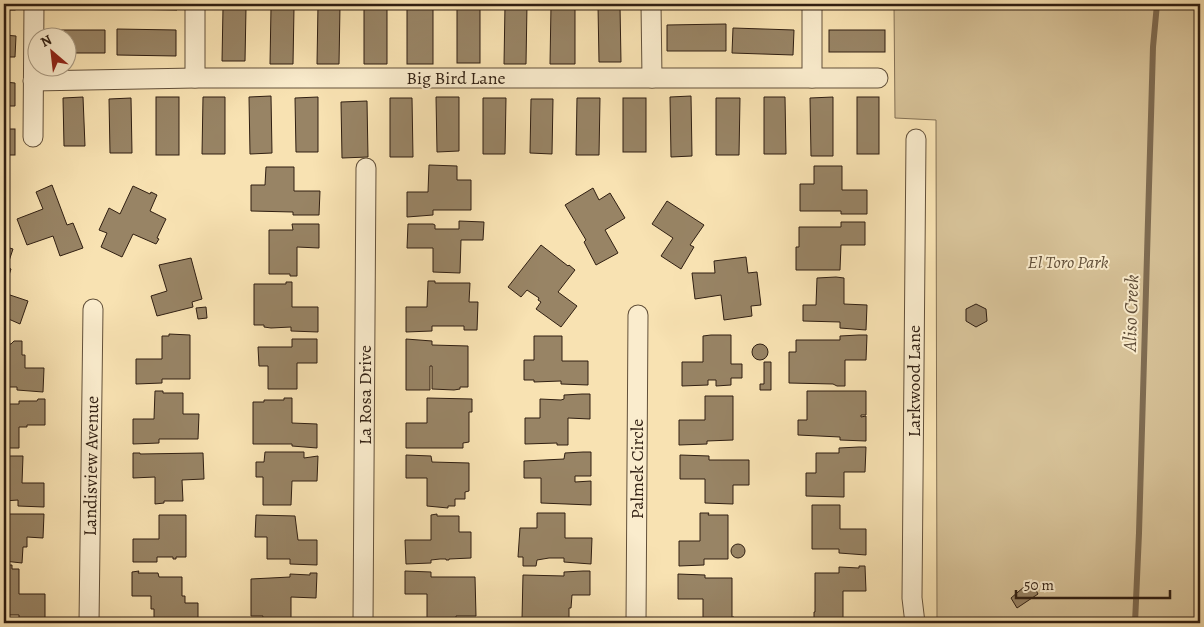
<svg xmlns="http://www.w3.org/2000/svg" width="1204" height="627" font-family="Alegreya,serif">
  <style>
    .green { fill: #d6c197; stroke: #837054 }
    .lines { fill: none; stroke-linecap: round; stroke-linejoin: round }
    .stream { stroke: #7f6c52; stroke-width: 6 }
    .building { fill: #988465; stroke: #301f12 }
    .street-casing { stroke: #62503a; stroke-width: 21 }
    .street { stroke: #faeccd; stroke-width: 19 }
    .labels { text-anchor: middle; stroke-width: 4; stroke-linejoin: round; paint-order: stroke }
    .street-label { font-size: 18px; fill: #301f12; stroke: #faeccd }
    .park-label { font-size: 18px; font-style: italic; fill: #62503a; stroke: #faeccd }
    .water-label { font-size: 19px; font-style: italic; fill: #5e4c37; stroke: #faeccd }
  </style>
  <rect width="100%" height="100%" fill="#f8e2b2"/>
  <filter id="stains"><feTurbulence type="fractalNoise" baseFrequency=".004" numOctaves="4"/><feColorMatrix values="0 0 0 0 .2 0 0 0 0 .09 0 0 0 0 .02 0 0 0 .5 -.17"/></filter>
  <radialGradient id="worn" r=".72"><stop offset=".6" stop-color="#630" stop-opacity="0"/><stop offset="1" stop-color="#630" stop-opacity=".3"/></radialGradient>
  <path class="green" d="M894,4H1200V623H937L936,120L895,118Z"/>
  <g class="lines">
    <path class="stream" d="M1135,623L1139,533L1153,47L1157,4"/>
  </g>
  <g class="building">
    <rect x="4" y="4" width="11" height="6"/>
    <path d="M51,4H104V5Z"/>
    <path d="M120,4H177V10L120,9Z"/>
    <rect x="407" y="4" width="26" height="60"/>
    <rect x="457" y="4" width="23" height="59"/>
    <rect x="828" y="4" width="55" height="3"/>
    <path d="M318,5L340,6L339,64H317Z"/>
    <path d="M505,5H527L526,64H504Z"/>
    <path d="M551,6H575V64H550Z"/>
    <path d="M598,6H620L621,62H599Z"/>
    <path d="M223,8H246L245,61H222Z"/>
    <path d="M271,8H294L293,64H270Z"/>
    <path d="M387,8V64H364V9Z"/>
    <path d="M726,24V51H667V25Z"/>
    <path d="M733,28L794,30L793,55L732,53Z"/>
    <path d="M117,29L176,30V56L117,55Z"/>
    <path d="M50,30H105V53H68V38H50Z"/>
    <rect x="829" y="30" width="56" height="22"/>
    <path d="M4,35L16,36L15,57H4Z"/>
    <path d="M4,82L15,83V106H4Z"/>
    <path d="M271,96L272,153L250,154L249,97Z"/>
    <path d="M691,96L692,156L671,157L670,97Z"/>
    <path d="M83,97L85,146H64L63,98Z"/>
    <rect x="156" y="97" width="23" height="58"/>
    <path d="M203,97H225V154H202Z"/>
    <path d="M318,97V152H296L295,98Z"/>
    <path d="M436,97H459V151L437,152Z"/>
    <path d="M764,97H785L786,154H764Z"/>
    <path d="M833,97V156H811L810,98Z"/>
    <rect x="857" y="97" width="22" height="57"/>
    <path d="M131,98L132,153H110L109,99Z"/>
    <path d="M390,98H412L413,157H390Z"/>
    <path d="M483,98H506L505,154H483Z"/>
    <path d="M577,98H600L599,155H576Z"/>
    <rect x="623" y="98" width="23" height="54"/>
    <path d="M716,98H740L739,155H716Z"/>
    <path d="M531,99H553L552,154L530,153Z"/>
    <path d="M367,101L368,157L342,158L341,102Z"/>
    <rect x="4" y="129" width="11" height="26"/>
    <path d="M429,165L457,166V180H471V210H433V215L407,217V192H428Z"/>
    <path d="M814,166H842V190H867V214H841V211H800V184H814Z"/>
    <path d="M266,167H294V191H320L319,215H293V212L251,211V185H265Z"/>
    <path d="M52,185L67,225L73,223L83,248L60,256L53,236L27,245L17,219L43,209L36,192Z"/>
    <path d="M133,186L150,194L151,192L157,195L150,211L166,219L157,238L159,239L156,244L133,234L122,257L101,247L107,233L99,230L109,208L120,214Z"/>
    <path d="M593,188L599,200L610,193L625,218L605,230L618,253L596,265L584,242L586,240L565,205Z"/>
    <path d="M667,201L704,225L690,245L694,247L681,269L661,256L673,238L652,224Z"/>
    <path d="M459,221L484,222L483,240H461L460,273L433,272V248H407L408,224H433L435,225V229H459Z"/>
    <path d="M841,222H865V245H841L840,270H796V247H799V227H841Z"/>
    <path d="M292,224H319V248L297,247V276H290V274H269V230H293Z"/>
    <path d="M541,245L568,266L569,265L575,270L558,292L577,306L561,327L536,309L541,302L538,300L539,298L527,290L521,297L508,287Z"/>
    <path d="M6,247L13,249L7,267L11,269L4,291V248L6,249Z"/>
    <path d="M746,257L748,273L757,272L761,305L751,306L752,316L724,320L721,295L695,299L692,273H715L714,261Z"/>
    <path d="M191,258L202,299L192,302L193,307L157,316L151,296L167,291L159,265Z"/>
    <path d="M836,277L844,278V304L867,305L866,330L840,328V322L803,321V305H816L817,278Z"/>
    <path d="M428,281H435V283H470L469,302H478L477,330H464V326H432V331L406,332V307H427Z"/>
    <path d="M286,282H292V307H318V332L291,331V327L271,328L264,327V325H254V284H286Z"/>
    <path d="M4,293L28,301L20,324L4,317Z"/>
    <path d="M976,304L986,309L987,321L976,327L966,321V309Z"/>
    <path d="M206,307L207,318L198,319L196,308Z"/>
    <path d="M169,334L190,335V379H162V383L136,384V359H162V336H169Z"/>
    <path d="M711,335H731V364H742V378H731V385L716,386V380H708V385L682,386V362H703V336Z"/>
    <path d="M859,335H867L866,360H845V386H837L833,384L789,383V352H796V340H840V336Z"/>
    <path d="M534,336H562V361H588V385L561,384V381L534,382V380H524V360H534Z"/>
    <path d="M292,339H317V363H297V389H268V366H259L258,347H292Z"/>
    <path d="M406,339L432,341V345L468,346V387H460V389L454,390L432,389V366H430V390H406Z"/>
    <path d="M14,341H22V355H25V368H44L43,392L17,390V387H4V344H11Z"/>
    <circle cx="760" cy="352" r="8"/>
    <path d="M764,362H771V390H760V384H764Z"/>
    <path d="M155,391H163V393H183V414H199L198,439H159V443L133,444V419H154Z"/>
    <path d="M807,391H866V415H861V417L866,416V441L840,440V437L798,435V420H807Z"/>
    <path d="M582,394H590V419L568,418V445H557V443L525,444V418H540V399L561,400L564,399V395Z"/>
    <path d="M705,396H733V440L707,441V444L679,445V420H705Z"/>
    <path d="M284,398H292V423L317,424V448L292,446V444H253V402H264V400H284Z"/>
    <path d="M427,398L472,399V412H469V442L463,443V448H406V423H427Z"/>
    <path d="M38,399H45V425H27V427H19V448H4V404H19V401H37Z"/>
    <path d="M859,447H866L865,472H844V497L806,496V473H816V453H839V448Z"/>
    <path d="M265,452H304V458L318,456L317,481H292L291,505H263V477H256V462H264Z"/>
    <path d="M583,452H591V476H575V482L591,481V505L541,503V478H524V461L564,459L565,453Z"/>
    <path d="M133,453H140V454L203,453L204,479L182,480L183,501H164V503L155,504V477L133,478Z"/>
    <path d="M406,455L431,456L432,462L469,463V491L465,492V499H455V506H448V508L427,506V478H406Z"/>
    <path d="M680,455L709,456V460H749V485H733V504L705,503V479H680Z"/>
    <path d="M4,456H23L22,483H44V507L18,506V500L4,501Z"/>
    <path d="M812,505H840V529H866V555L839,553V549H812Z"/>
    <path d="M537,513H565V538H592L591,564L564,562V558H549L537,560L536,566H523V557H518L520,528H537Z"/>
    <path d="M700,513H709L708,515H728V559H704V565L679,566V541H700Z"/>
    <path d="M4,514H44L43,538L27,537V547H23L22,563L4,561Z"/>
    <path d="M437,514V516H459V532H471V558L449,559V560H446V559H440L431,560V563L406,564L405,540H431V515Z"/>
    <path d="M159,515H186V557H176V559H173V557H157V562H133V539H159Z"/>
    <path d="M256,515L295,516L298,540H317V565L290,564V559H267V537H255Z"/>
    <circle cx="738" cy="551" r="7"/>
    <path d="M4,565H12V569H19V594H45V620L19,618V615H9V618H4Z"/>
    <path d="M859,566H865L866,591H843V619H814V612H815V573H839V567L859,568Z"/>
    <path d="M139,571L138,573H158L159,577H182V596H185V603H198V619H200V622H154V609H151V596H132V572Z"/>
    <path d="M405,571L431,572V577H475L476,616H456V622H427V594H405Z"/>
    <path d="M583,571H590V595H572L571,608H569V622H539V619H522L523,575L564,576V572Z"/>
    <path d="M310,573H317L316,598L291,597V622H262L263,616H251V579L290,577V574L310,575Z"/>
    <path d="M678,574L705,575V578H732V617H734V623H703V599H678Z"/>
    <path d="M1031,581L1038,594L1017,608L1011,598Z"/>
  </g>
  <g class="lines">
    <defs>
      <g id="street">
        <path d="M651,4L652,78"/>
        <path d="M812,4V78"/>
        <path d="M195,78V4"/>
        <path d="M33,81L195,78H878"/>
        <path d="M33,137L34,4"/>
        <path d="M89,623L93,309"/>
        <path d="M363,623L366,168"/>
        <path d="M636,623L638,315"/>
        <path d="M915,623L912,598L916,139"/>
      </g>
    </defs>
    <use href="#street" class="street-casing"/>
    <use href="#street" class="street"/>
  </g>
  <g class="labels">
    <g class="street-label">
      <text x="456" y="84">Big Bird Lane</text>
      <text transform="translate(914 381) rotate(-90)" y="6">Larkwood Lane</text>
      <text transform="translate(365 395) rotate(-90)" y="6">La Rosa Drive</text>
      <text transform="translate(91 466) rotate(-89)" y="6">Landisview Avenue</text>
      <text transform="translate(637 469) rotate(-90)" y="6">Palmek Circle</text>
    </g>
    <g class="park-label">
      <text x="1068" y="268">El Toro Park</text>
    </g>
    <g class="water-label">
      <text transform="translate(1130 313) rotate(-88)" y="7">Aliso Creek</text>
    </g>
  </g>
  <rect width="1204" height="627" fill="none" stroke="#f8e2b2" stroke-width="20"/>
  <rect x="5" y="5" width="1194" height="617" fill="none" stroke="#301f12" stroke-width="2.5"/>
  <rect x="10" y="10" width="1184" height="607" fill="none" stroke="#301f12"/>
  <g transform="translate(52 52) rotate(332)"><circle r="24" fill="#faeccd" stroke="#a99a82"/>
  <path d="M0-4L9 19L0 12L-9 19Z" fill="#8f2418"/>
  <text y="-8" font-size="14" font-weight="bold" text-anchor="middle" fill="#301f12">N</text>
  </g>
  <path d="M1016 590v8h154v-8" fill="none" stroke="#301f12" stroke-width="2.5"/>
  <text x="1024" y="590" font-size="15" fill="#301f12" stroke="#faeccd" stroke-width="4" paint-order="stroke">50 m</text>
  <rect width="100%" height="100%" filter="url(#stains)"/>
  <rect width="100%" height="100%" fill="url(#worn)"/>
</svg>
